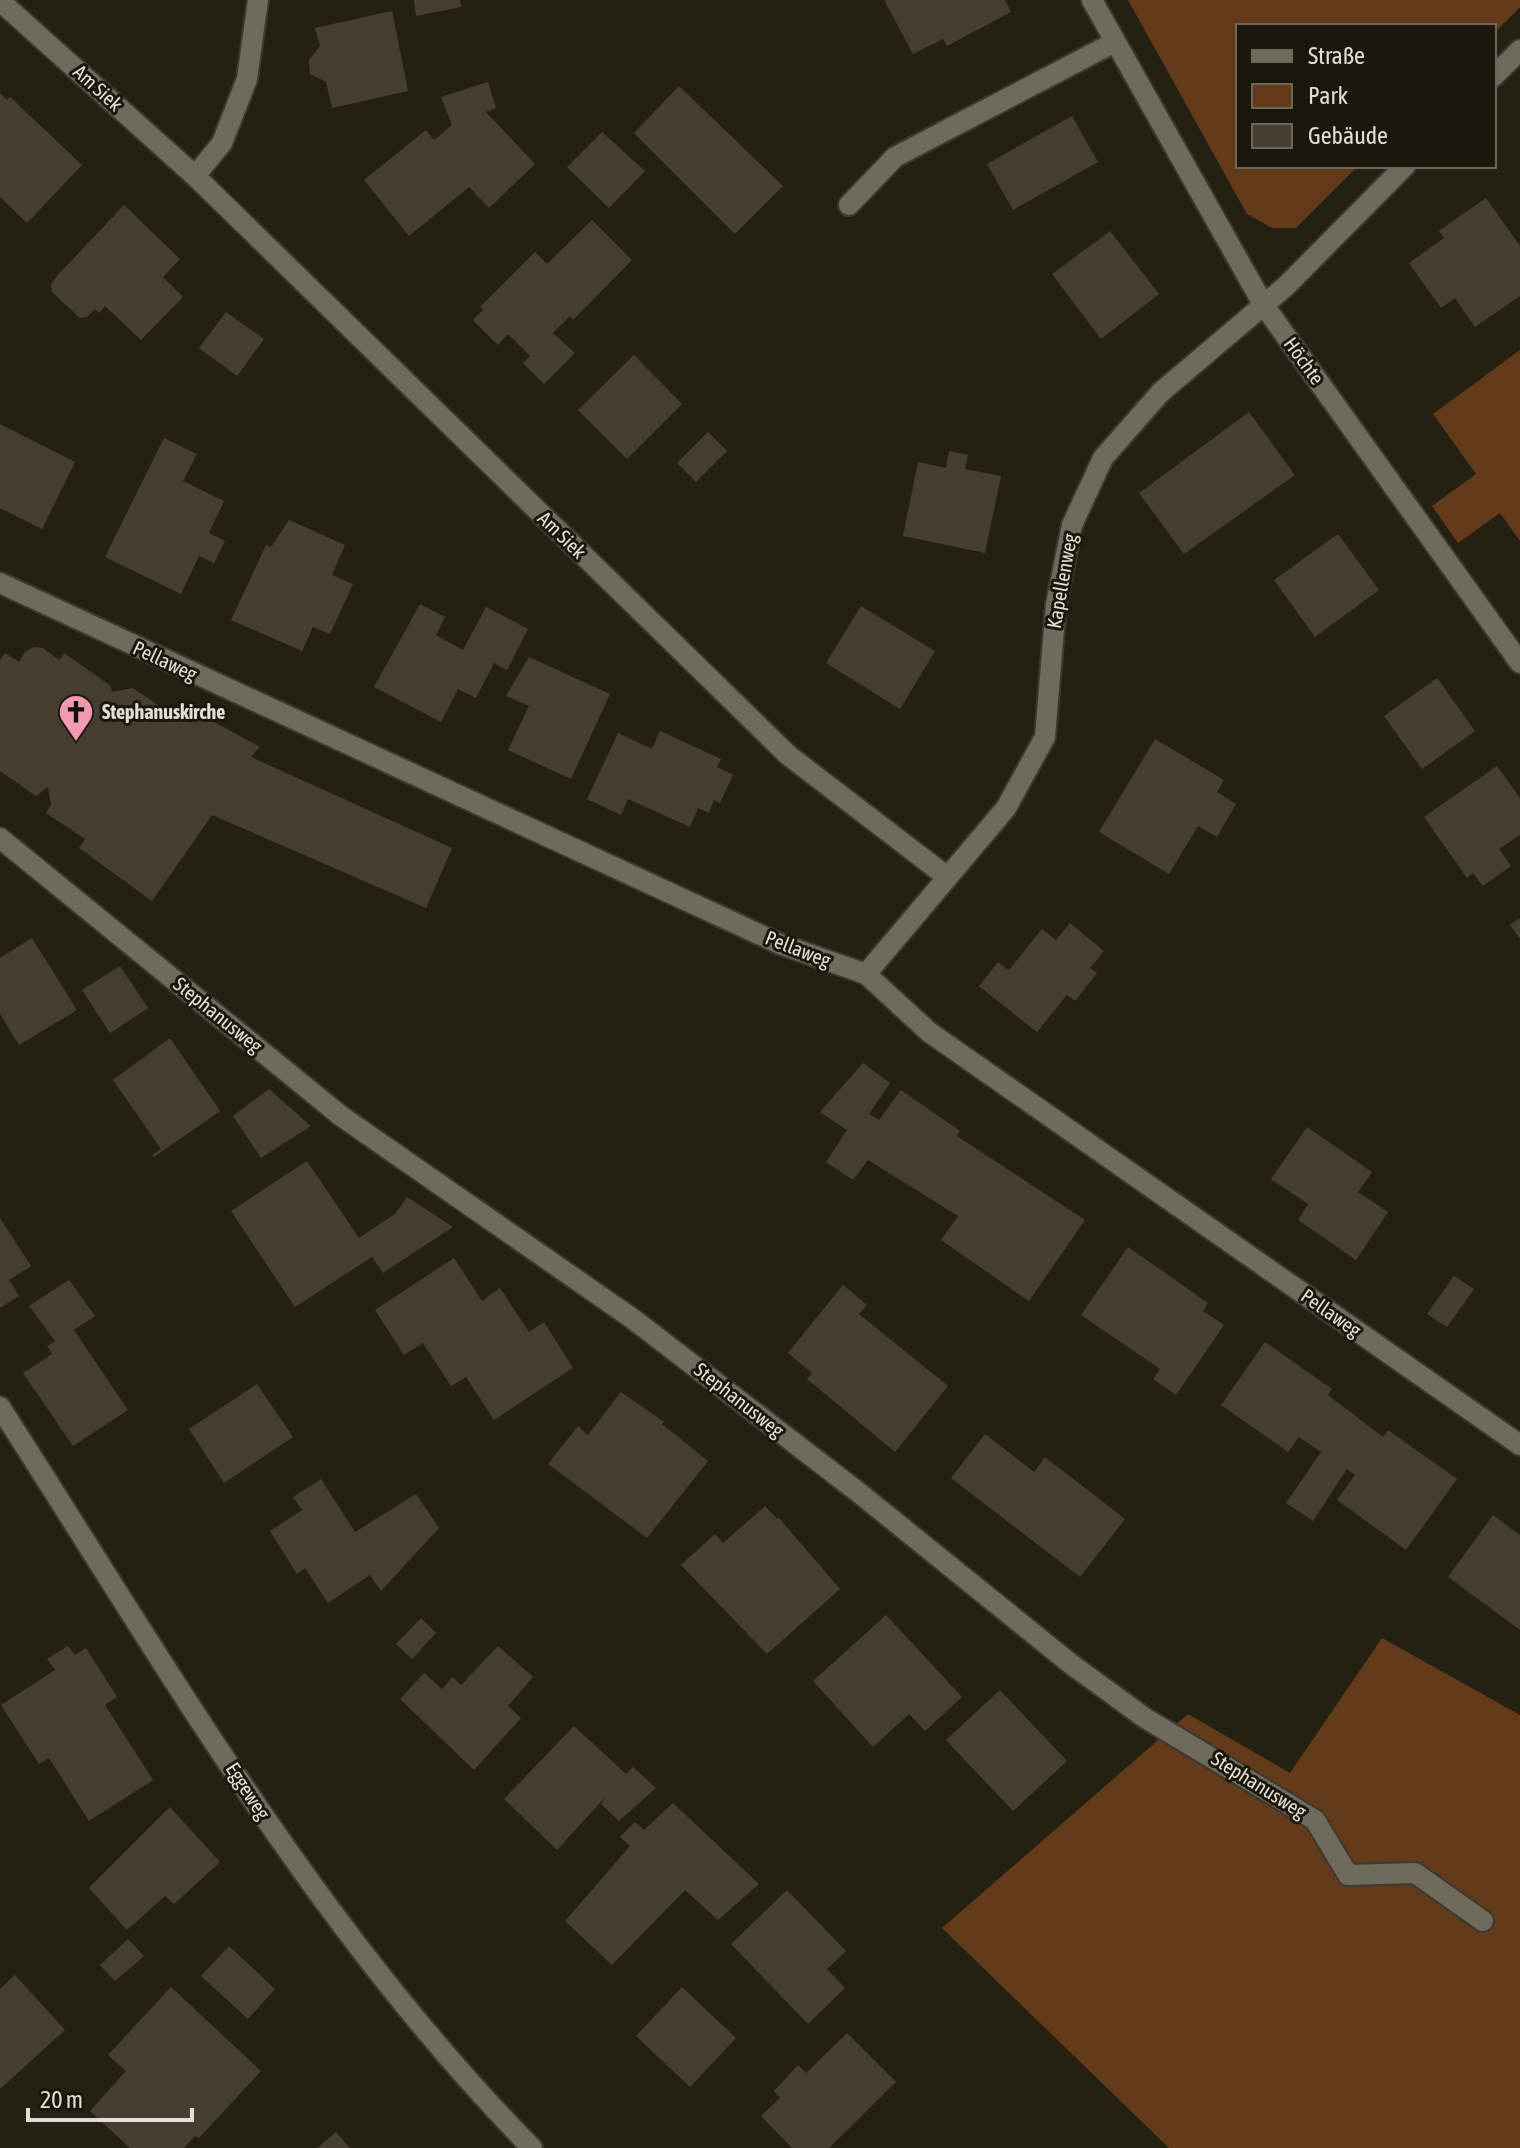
<svg xmlns="http://www.w3.org/2000/svg" width="1520" height="2148" font-family="'Asap Condensed',sans-serif">
  <style>
    .green { fill: #633b1a }
    .building { fill: #473e32 }
    .lines { fill: none; stroke-linecap: round; stroke-linejoin: round }
    .minor-casing { stroke: #3c3931; stroke-width: 24 }
    .minor { stroke: #6f6b5c; stroke-width: 20 }
    .labels { text-anchor: middle; stroke-width: 6; stroke-linejoin: round; paint-order: stroke }
    .street-label { font-size: 20px; fill: #e2dfd7; stroke: #1b170a }
    .poi-label { font-size: 20px; font-weight: bold; fill: #e2dfd7; stroke: #1b170a; text-anchor: start }
  </style>
  <rect width="100%" height="100%" fill="#242113"/>
  <g class="green">
    <path d="M1128,0H1520V7L1494,33V26H1238V166H1358L1296,228H1272L1247,214Z"/>
    <path d="M1520,350V541L1500,513L1458,543L1432,506L1476,474L1433,414Z"/>
    <path d="M1382,1638L1520,1715V2148H1169L942,1928L1188,1714L1290,1773Z"/>
  </g>
  <g class="building">
    <path d="M414,0H460L461,7L416,16Z"/>
    <path d="M884,0H1005L1011,12L947,46L943,39L913,54Z"/>
    <path d="M392,11L408,91L332,108L326,82L310,74L309,60L320,46L315,28Z"/>
    <path d="M488,82L496,108L486,112L535,164L489,208L469,187L409,236L364,180L426,130L434,140L452,125L441,97Z"/>
    <path d="M679,86L783,186L735,234L634,133Z"/>
    <path d="M0,93L7,100L10,97L82,165L27,223L0,197Z"/>
    <path d="M1072,116L1098,162L1013,210L987,164Z"/>
    <path d="M602,132L645,171L609,208L567,167Z"/>
    <path d="M1486,198L1520,246V296L1475,327L1455,298L1441,308L1409,263L1444,238L1439,231Z"/>
    <path d="M124,205L180,259L163,277L183,297L141,340L105,306L99,313L95,309L87,317L80,318L52,292L51,284L58,275Z"/>
    <path d="M592,220L632,260L573,320L570,316L553,333L575,353L544,384L523,363L530,356L508,334L498,345L473,320L483,310L480,307L535,252L547,264Z"/>
    <path d="M1110,231L1159,294L1101,339L1052,274Z"/>
    <path d="M226,312L264,339L237,376L199,348Z"/>
    <path d="M634,355L682,404L627,459L578,410Z"/>
    <path d="M1249,412L1295,475L1184,554L1139,493Z"/>
    <path d="M0,424L75,462L42,529L0,508Z"/>
    <path d="M708,432L727,451L696,482L677,463Z"/>
    <path d="M164,438L197,454L183,481L224,501L209,533L225,541L214,563L199,556L181,594L105,557Z"/>
    <path d="M949,451L968,455L965,469L1001,476L985,553L903,536L918,462L946,468Z"/>
    <path d="M289,520L345,545L332,575L353,584L330,634L313,627L302,651L231,620L266,545L271,547Z"/>
    <path d="M1338,534L1379,590L1315,637L1274,580Z"/>
    <path d="M420,604L445,617L436,635L463,650L486,607L528,629L507,670L494,663L476,698L458,689L441,722L374,687Z"/>
    <path d="M861,606L935,651L900,709L826,663Z"/>
    <path d="M34,647L43,648L59,660L64,653L111,686L112,692L133,688L171,714L179,703L260,747L251,757L452,848L426,908L212,815L152,901L79,848L85,839L46,813L51,805L48,787L36,796L0,771V660L5,653L19,662L26,651Z"/>
    <path d="M529,657L610,694L571,779L508,750L529,706L506,696Z"/>
    <path d="M1437,678L1475,731L1422,769L1384,716Z"/>
    <path d="M660,731L721,759L717,767L733,775L720,803L714,800L709,813L698,808L690,827L628,799L621,815L587,799L618,733L652,749Z"/>
    <path d="M1155,739L1224,780L1217,792L1236,804L1217,837L1198,826L1169,874L1099,832Z"/>
    <path d="M1497,766L1520,798V835L1499,849L1511,866L1483,886L1473,873L1467,878L1424,817Z"/>
    <path d="M1520,918V939L1510,925Z"/>
    <path d="M1070,923L1104,951L1090,968L1097,973L1075,1001L1067,995L1037,1032L979,986L998,962L1009,970L1042,929L1056,940Z"/>
    <path d="M32,938L77,1010L19,1045L0,1014V958Z"/>
    <path d="M120,966L148,1008L110,1033L82,990Z"/>
    <path d="M170,1038L220,1111L154,1157L152,1155L161,1149L113,1080Z"/>
    <path d="M863,1063L890,1083L869,1114L879,1120L901,1090L960,1131L957,1136L1085,1220L1029,1301L941,1240L958,1216L868,1160L853,1180L826,1162L847,1130L820,1112Z"/>
    <path d="M269,1089L311,1126L261,1158L233,1116Z"/>
    <path d="M1307,1127L1372,1172L1358,1192L1388,1212L1356,1260L1298,1220L1308,1204L1271,1179Z"/>
    <path d="M307,1161L359,1238L395,1214L407,1197L453,1227L383,1273L372,1257L295,1307L231,1211Z"/>
    <path d="M0,1218L31,1266L9,1280L19,1296L0,1308Z"/>
    <path d="M1128,1247L1208,1303L1203,1311L1224,1325L1176,1395L1153,1379L1160,1369L1081,1315Z"/>
    <path d="M454,1258L482,1301L500,1288L529,1332L544,1322L573,1368L494,1420L466,1377L451,1386L423,1343L404,1355L375,1310Z"/>
    <path d="M1454,1276L1474,1289L1447,1327L1427,1314Z"/>
    <path d="M69,1280L95,1316L74,1330L128,1410L73,1446L23,1373L52,1354L47,1346L55,1341L29,1306Z"/>
    <path d="M843,1285L867,1305L859,1314L948,1386L895,1452L807,1379L812,1373L788,1353Z"/>
    <path d="M1265,1342L1332,1389L1328,1395L1383,1437L1388,1430L1457,1479L1406,1550L1337,1500L1355,1475L1347,1469L1313,1521L1286,1503L1321,1452L1299,1437L1288,1452L1221,1405Z"/>
    <path d="M257,1384L293,1437L224,1483L189,1429Z"/>
    <path d="M621,1392L664,1422L662,1424L708,1461L647,1538L548,1464L578,1426L588,1435Z"/>
    <path d="M985,1434L1034,1472L1045,1457L1125,1519L1080,1577L951,1478Z"/>
    <path d="M321,1479L355,1532L416,1494L439,1528L381,1591L370,1575L328,1603L305,1568L297,1574L270,1531L302,1510L293,1497Z"/>
    <path d="M765,1506L777,1519L779,1518L840,1589L767,1654L681,1565L715,1534L723,1543Z"/>
    <path d="M1493,1515L1520,1535V1630L1448,1577Z"/>
    <path d="M886,1615L962,1697L925,1731L909,1714L873,1747L813,1681Z"/>
    <path d="M421,1618L436,1633L412,1659L396,1644Z"/>
    <path d="M68,1646L75,1655L86,1648L117,1697L105,1705L153,1780L89,1821L49,1758L39,1764L1,1705L55,1670L47,1659Z"/>
    <path d="M498,1646L533,1677L508,1706L521,1718L474,1770L400,1699L424,1673L442,1689L452,1677L461,1685Z"/>
    <path d="M1000,1690L1067,1761L1013,1811L946,1740Z"/>
    <path d="M574,1726L626,1774L633,1767L656,1788L619,1821L601,1804L607,1795L557,1850L504,1799Z"/>
    <path d="M673,1803L759,1884L718,1920L685,1890L612,1965L565,1921L630,1846L620,1837L635,1822L644,1830Z"/>
    <path d="M170,1807L220,1862L174,1904L165,1896L127,1930L89,1888Z"/>
    <path d="M787,1890L846,1951L827,1969L845,1988L808,2024L731,1944Z"/>
    <path d="M128,1939L144,1956L115,1981L100,1965Z"/>
    <path d="M229,1946L275,1989L248,2019L201,1976Z"/>
    <path d="M15,1975L65,2030L0,2089V1989Z"/>
    <path d="M171,1987L261,2071L199,2138L195,2136L184,2148H130L90,2111L126,2071L108,2055Z"/>
    <path d="M682,1987L736,2038L690,2087L636,2036Z"/>
    <path d="M847,2033L896,2082L829,2148H792L761,2116L780,2098L774,2091L798,2065L806,2073Z"/>
    <path d="M336,2132L350,2148H317Z"/>
  </g>
  <g class="lines">
    <defs>
      <g id="minor">
        <path d="M1092,0L1263,304L1520,663"/>
        <path d="M0,1L195,176L788,755L946,876"/>
        <path d="M1494,76L1520,50"/>
        <path d="M195,176L222,143L247,79L258,0"/>
        <path d="M849,205L895,157L1115,42"/>
        <path d="M0,583L780,944L866,974L929,1032L1520,1445"/>
        <path d="M0,838L341,1116L633,1319L858,1492L1071,1664L1145,1718L1315,1820L1348,1875L1415,1873L1483,1921"/>
        <path d="M866,974L1006,808L1045,737L1056,605L1072,525L1103,458L1161,392L1286,286L1405,166"/>
        <path d="M0,1407C164,1662 318,1931 532,2148"/>
      </g>
    </defs>
    <use href="#minor" class="minor-casing"/>
    <use href="#minor" class="minor"/>
  </g>
  <defs>
    <symbol id="church-pin" viewBox="-11 -11 22 30"><path d="M0 17L-7.5 6A9.5 9.5 0 1 1 7.5 6Z" fill="#f19ab1" stroke="#1b170a"/><path d="M-1.2-6h2.4v3.5h3.3v2.4h-3.3V6h-2.4V-.1h-3.3v-2.4h3.3Z" fill="#111"/></symbol>
  </defs>
  <g fill-rule="evenodd">
    <use href="#church-pin" x="56" y="692" width="40" height="54"/>
  </g>
  <g class="labels">
    <g class="street-label">
      <text transform="translate(98 88) rotate(42)" y="7">Am Siek</text>
      <text transform="translate(1304 361) rotate(54)" y="7">Höchte</text>
      <text transform="translate(562 535) rotate(44)" y="7">Am Siek</text>
      <text transform="translate(1062 581) rotate(-80)" y="7">Kapellenweg</text>
      <text transform="translate(165 661) rotate(25)" y="7">Pellaweg</text>
      <text transform="translate(798 949) rotate(21)" y="7">Pellaweg</text>
      <text transform="translate(218 1015) rotate(39)" y="7">Stephanusweg</text>
      <text transform="translate(1331 1313) rotate(35)" y="7">Pellaweg</text>
      <text transform="translate(739 1400) rotate(38)" y="7">Stephanusweg</text>
      <text transform="translate(1259 1785) rotate(32)" y="7">Stephanusweg</text>
      <text transform="translate(248 1791) rotate(57)" y="7">Eggeweg</text>
    </g>
    <g class="poi-label">
      <text x="102" y="719">Stephanuskirche</text>
    </g>
  </g>
  <rect x="1236" y="24" width="260" height="144" fill="#1b170a" stroke="#6b675c" stroke-width="2"/>
  <rect x="1252" y="50" width="40" height="12" fill="#6f6b5c" stroke="#6b675c" stroke-width="2"/>
  <text x="1308" y="64" font-size="24" fill="#e2dfd7">Straße</text>
  <rect x="1252" y="84" width="40" height="24" fill="#633b1a" stroke="#6b675c" stroke-width="2"/>
  <text x="1308" y="104" font-size="24" fill="#e2dfd7">Park</text>
  <rect x="1252" y="124" width="40" height="24" fill="#473e32" stroke="#6b675c" stroke-width="2"/>
  <text x="1308" y="144" font-size="24" fill="#e2dfd7">Gebäude</text>
  <path d="M28 2108v12h164v-12" fill="none" stroke="#e2dfd7" stroke-width="4"/>
  <text x="40" y="2108" font-size="24" fill="#e2dfd7" stroke="#1b170a" stroke-width="6" paint-order="stroke">20 m</text>
</svg>
